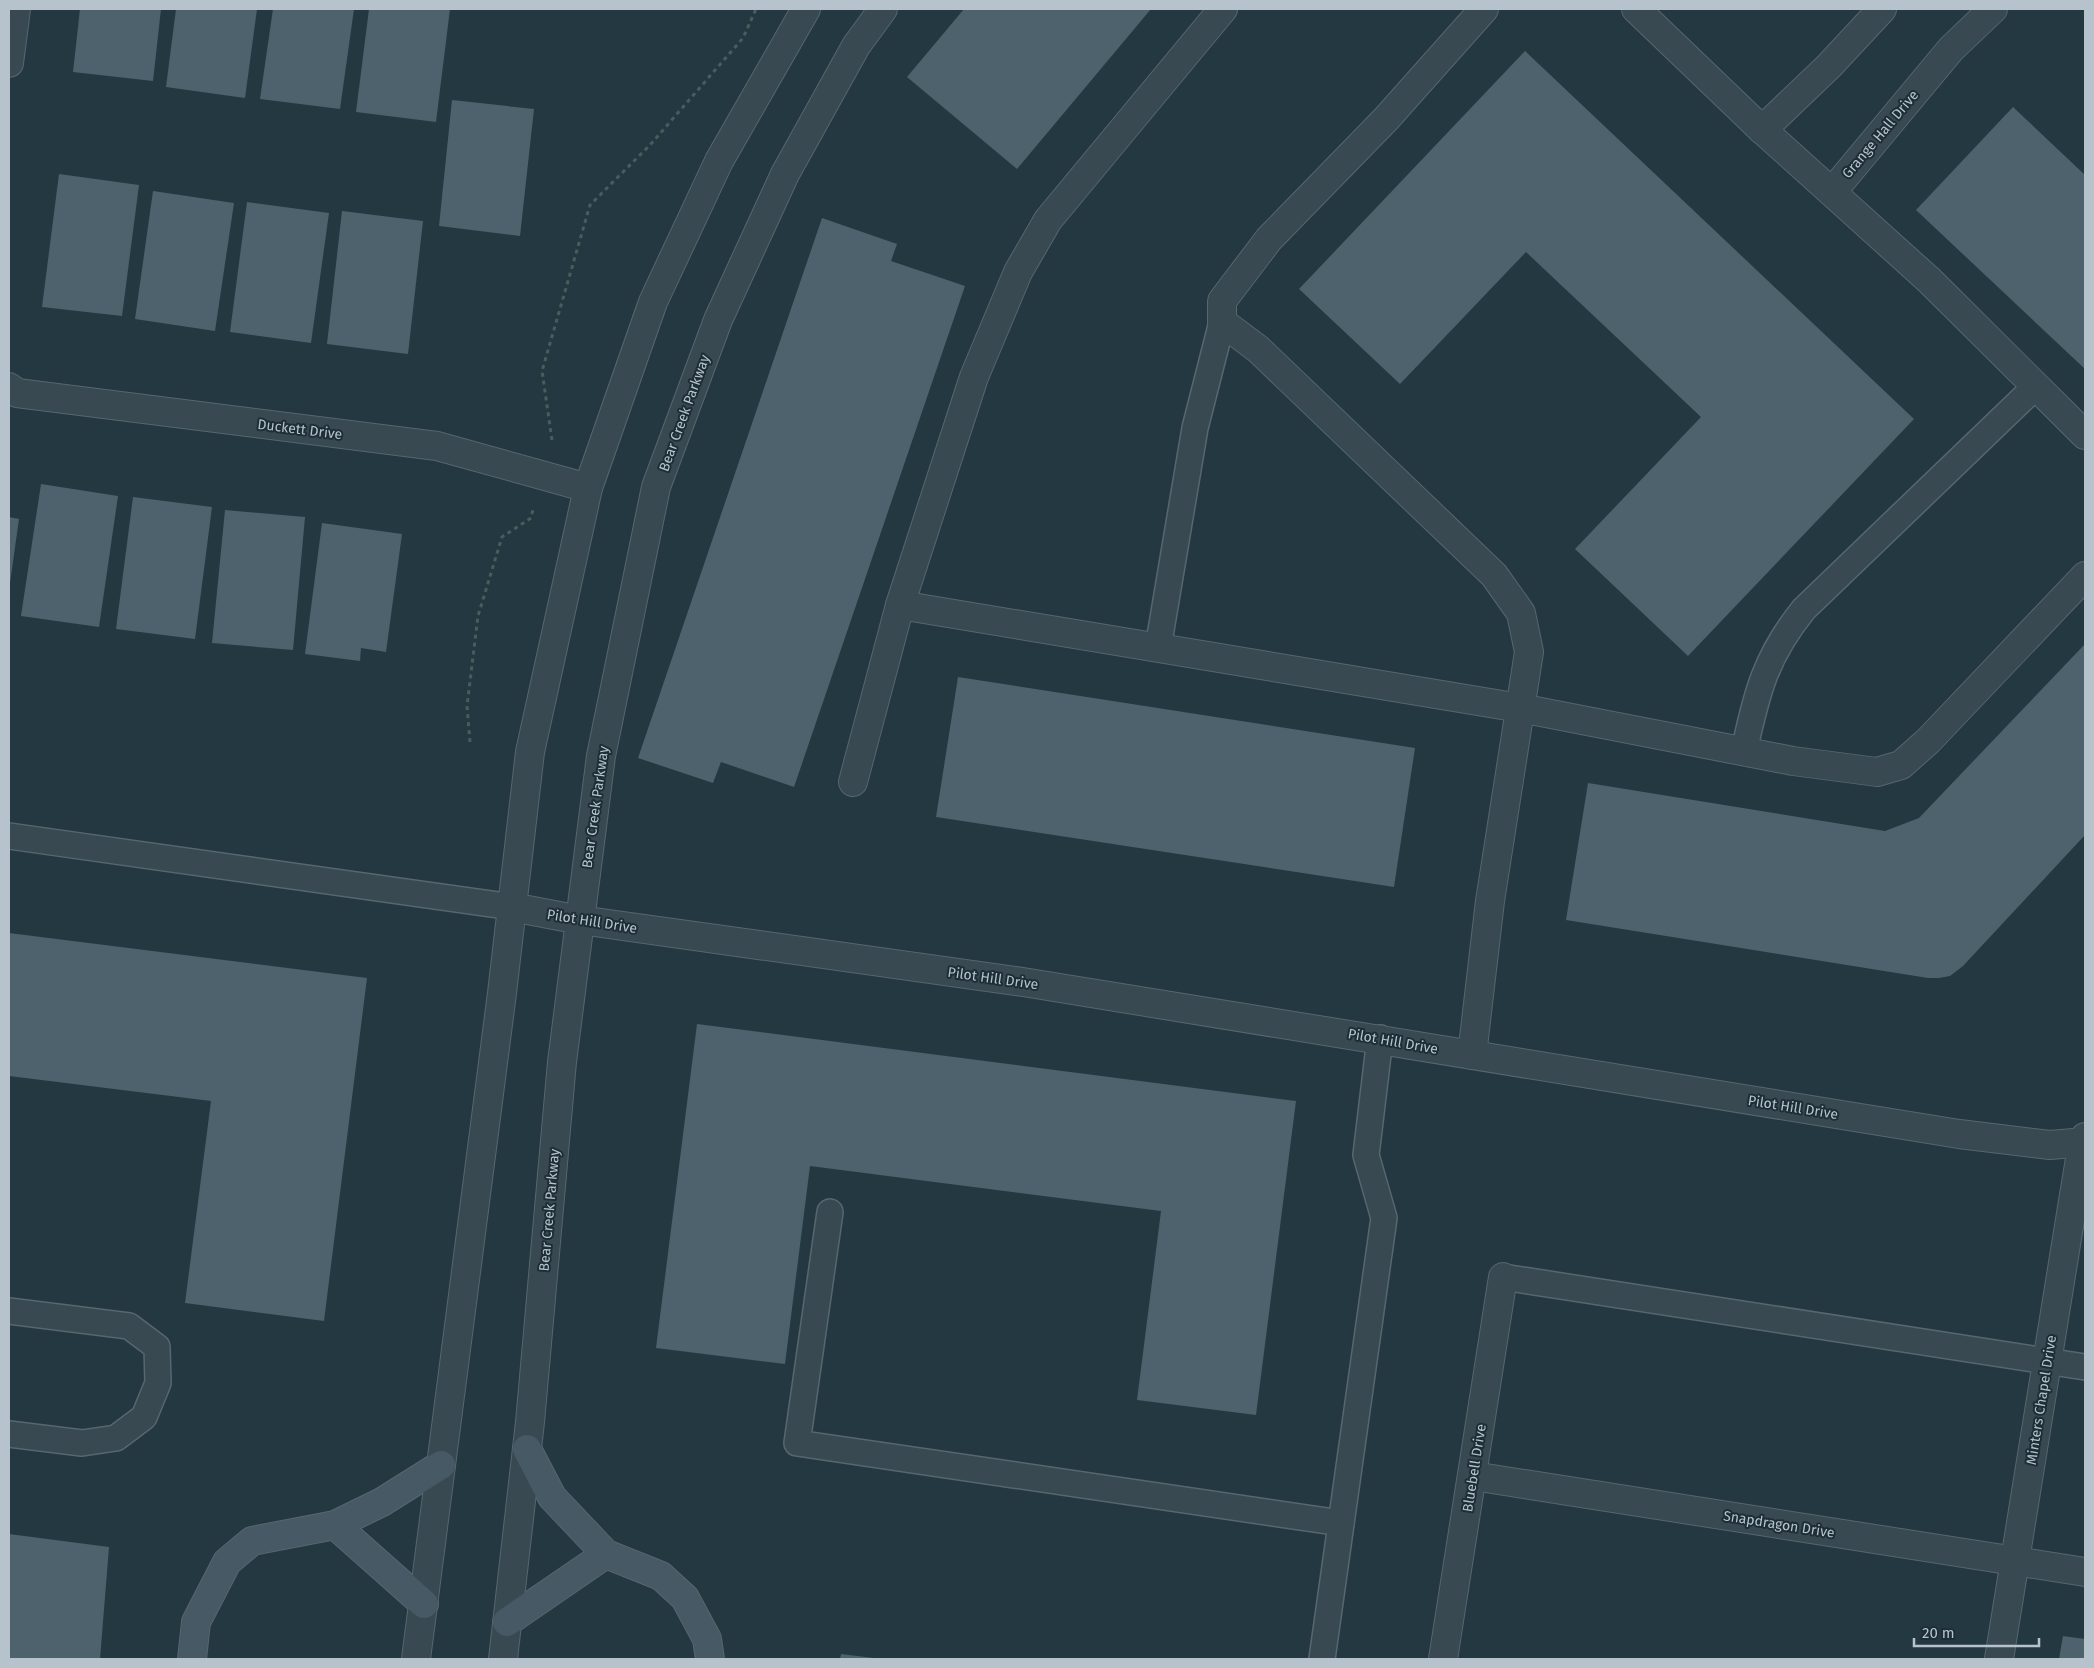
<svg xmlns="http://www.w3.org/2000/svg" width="2094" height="1668" font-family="'Fira Sans',sans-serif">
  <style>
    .building { fill: #4d626d }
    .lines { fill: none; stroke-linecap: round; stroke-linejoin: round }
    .service-casing { stroke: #57666f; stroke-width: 28 }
    .minor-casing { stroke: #57666f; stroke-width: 30 }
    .tertiary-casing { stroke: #57666f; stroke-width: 30 }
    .secondary-casing { stroke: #57666f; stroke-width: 30 }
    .path { stroke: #455f5b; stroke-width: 3; stroke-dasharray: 4 4; stroke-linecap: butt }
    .service { stroke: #394952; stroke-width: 25 }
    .minor { stroke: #394952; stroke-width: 28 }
    .tertiary { stroke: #394952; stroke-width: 28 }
    .secondary { stroke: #475965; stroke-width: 28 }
    .labels { text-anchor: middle; stroke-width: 4; stroke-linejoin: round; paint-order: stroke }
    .street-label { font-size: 14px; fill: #b6c3cc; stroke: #1e2e37 }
  </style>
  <rect width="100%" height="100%" fill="#243842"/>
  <g class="building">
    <path d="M80,9H161L153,81L73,72Z"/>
    <path d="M176,9H257L245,98L166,87Z"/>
    <path d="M273,9H354L340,109L260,99Z"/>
    <path d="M369,9H450L436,122L356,112Z"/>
    <path d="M964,9H1151L1017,169L907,77Z"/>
    <path d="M1525,51L1914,419L1688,656L1575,549L1701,417L1526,252L1400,384L1299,289Z"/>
    <path d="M452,100L534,109L520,236L439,226Z"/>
    <path d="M2013,107L2085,175V369L1916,210Z"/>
    <path d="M59,174L139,185L122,316L42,307Z"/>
    <path d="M153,191L234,203L215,331L135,319Z"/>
    <path d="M247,202L329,213L311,343L230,332Z"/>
    <path d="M342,211L423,221L408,354L327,344Z"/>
    <path d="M822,218L897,244L891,261L965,286L794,787L721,762L713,783L638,758Z"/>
    <path d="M41,484L118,496L99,627L21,616Z"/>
    <path d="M133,497L212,507L195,639L116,629Z"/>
    <path d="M225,510L305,517L293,650L212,643Z"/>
    <path d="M9,517L19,519L10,583H9Z"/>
    <path d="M322,523L402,534L386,652L361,648L360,661L305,654Z"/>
    <path d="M2085,644V835L1963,966L1950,976L1939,978H1928L1566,920L1588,783L1885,831L1919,818Z"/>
    <path d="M958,677L1415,748L1394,887L936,817Z"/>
    <path d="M9,933L367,978L324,1321L185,1303L211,1101L9,1076Z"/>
    <path d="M697,1024L1296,1101L1256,1415L1137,1400L1161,1211L810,1166L785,1364L656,1348Z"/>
    <path d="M9,1534L109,1547L100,1659H9Z"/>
    <path d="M2063,1636L2085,1639V1659H2059Z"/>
    <path d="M841,1654L874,1658L873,1659H840Z"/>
  </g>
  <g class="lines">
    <defs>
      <g id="service">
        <path d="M1158,648L1195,428L1222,322"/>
        <path d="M1744,751C1757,693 1765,657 1804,609L2036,386"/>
        <path d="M9,836L512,907"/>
        <path d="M830,1212L797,1443L1341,1523"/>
        <path d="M1503,1277L2085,1367"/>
        <path d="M9,1311L129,1326L157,1347L158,1383L144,1417L116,1438L82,1443L9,1434"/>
        <path d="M1322,1659L1384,1218L1366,1155L1380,1038"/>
      </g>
      <g id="minor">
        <path d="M1636,9L1756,124L1929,280L2085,435"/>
        <path d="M9,63L16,9"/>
        <path d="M1762,130L1829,66L1882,9"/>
        <path d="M1832,192L1951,49L1993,9"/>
        <path d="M9,387L17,393L437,446L588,488"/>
        <path d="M900,605L1520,708L1793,761L1877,772L1901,765L1928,741L2085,576"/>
        <path d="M853,782L900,605L974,377L1018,272L1048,220L1223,9"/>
        <path d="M512,907L580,920L1023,982L1959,1134L2050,1145L2085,1142"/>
        <path d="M1472,1055L1490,901L1529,652L1521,613L1494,575L1258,349L1222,322V301L1269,239L1386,119L1484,9"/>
        <path d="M1473,1476L2085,1572"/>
        <path d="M1443,1659L1503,1277"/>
        <path d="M1999,1659L2074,1195L2083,1141L2085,1137"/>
      </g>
      <g id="tertiary">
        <path d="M416,1659L502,993L530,752L588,488L653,302L719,161L806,9"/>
        <path d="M503,1659L530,1422L562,1062L601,756L656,487L718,320L785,174L856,46L883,9"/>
      </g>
      <g id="secondary">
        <path d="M527,1449L552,1497L606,1554L661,1576L685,1598L707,1639L710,1659"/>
        <path d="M335,1525L424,1604"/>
        <path d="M507,1622L606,1554"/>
        <path d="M192,1659L196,1622L227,1562L252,1541L335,1525L382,1502L441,1465"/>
      </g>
    </defs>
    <use href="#service" class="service-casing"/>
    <use href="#minor" class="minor-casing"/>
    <use href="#tertiary" class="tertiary-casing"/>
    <use href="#secondary" class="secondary-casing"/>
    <g class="path">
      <path d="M552,440L542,371L590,205L650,145L743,38L756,9"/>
      <path d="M470,742L467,706L478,616L502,537L531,518L533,509"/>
    </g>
    <use href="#service" class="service"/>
    <use href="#minor" class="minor"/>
    <use href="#tertiary" class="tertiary"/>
    <use href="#secondary" class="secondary"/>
  </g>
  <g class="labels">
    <g class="street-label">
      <text transform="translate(1880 134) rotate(-50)" y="5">Grange Hall Drive</text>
      <text transform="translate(684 413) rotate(-70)" y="5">Bear Creek Parkway</text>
      <text transform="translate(300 429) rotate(7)" y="5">Duckett Drive</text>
      <text transform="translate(595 807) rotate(-82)" y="5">Bear Creek Parkway</text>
      <text transform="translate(592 921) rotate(9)" y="5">Pilot Hill Drive</text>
      <text transform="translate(993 978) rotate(8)" y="5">Pilot Hill Drive</text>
      <text transform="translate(1393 1041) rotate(10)" y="5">Pilot Hill Drive</text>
      <text transform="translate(1793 1107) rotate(9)" y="5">Pilot Hill Drive</text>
      <text transform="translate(549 1210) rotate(-85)" y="5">Bear Creek Parkway</text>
      <text transform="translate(2041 1400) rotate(-81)" y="5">Minters Chapel Drive</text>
      <text transform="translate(1474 1468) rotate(-81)" y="5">Bluebell Drive</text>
      <text transform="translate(1779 1524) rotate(9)" y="5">Snapdragon Drive</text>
    </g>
  </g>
  <rect width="2094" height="1668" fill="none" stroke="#b6c3cc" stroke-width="20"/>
  <path d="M1914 1638v8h125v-8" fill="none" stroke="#b6c3cc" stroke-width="2.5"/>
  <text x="1922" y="1638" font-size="15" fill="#b6c3cc" stroke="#1e2e37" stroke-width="4" paint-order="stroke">20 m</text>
</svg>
